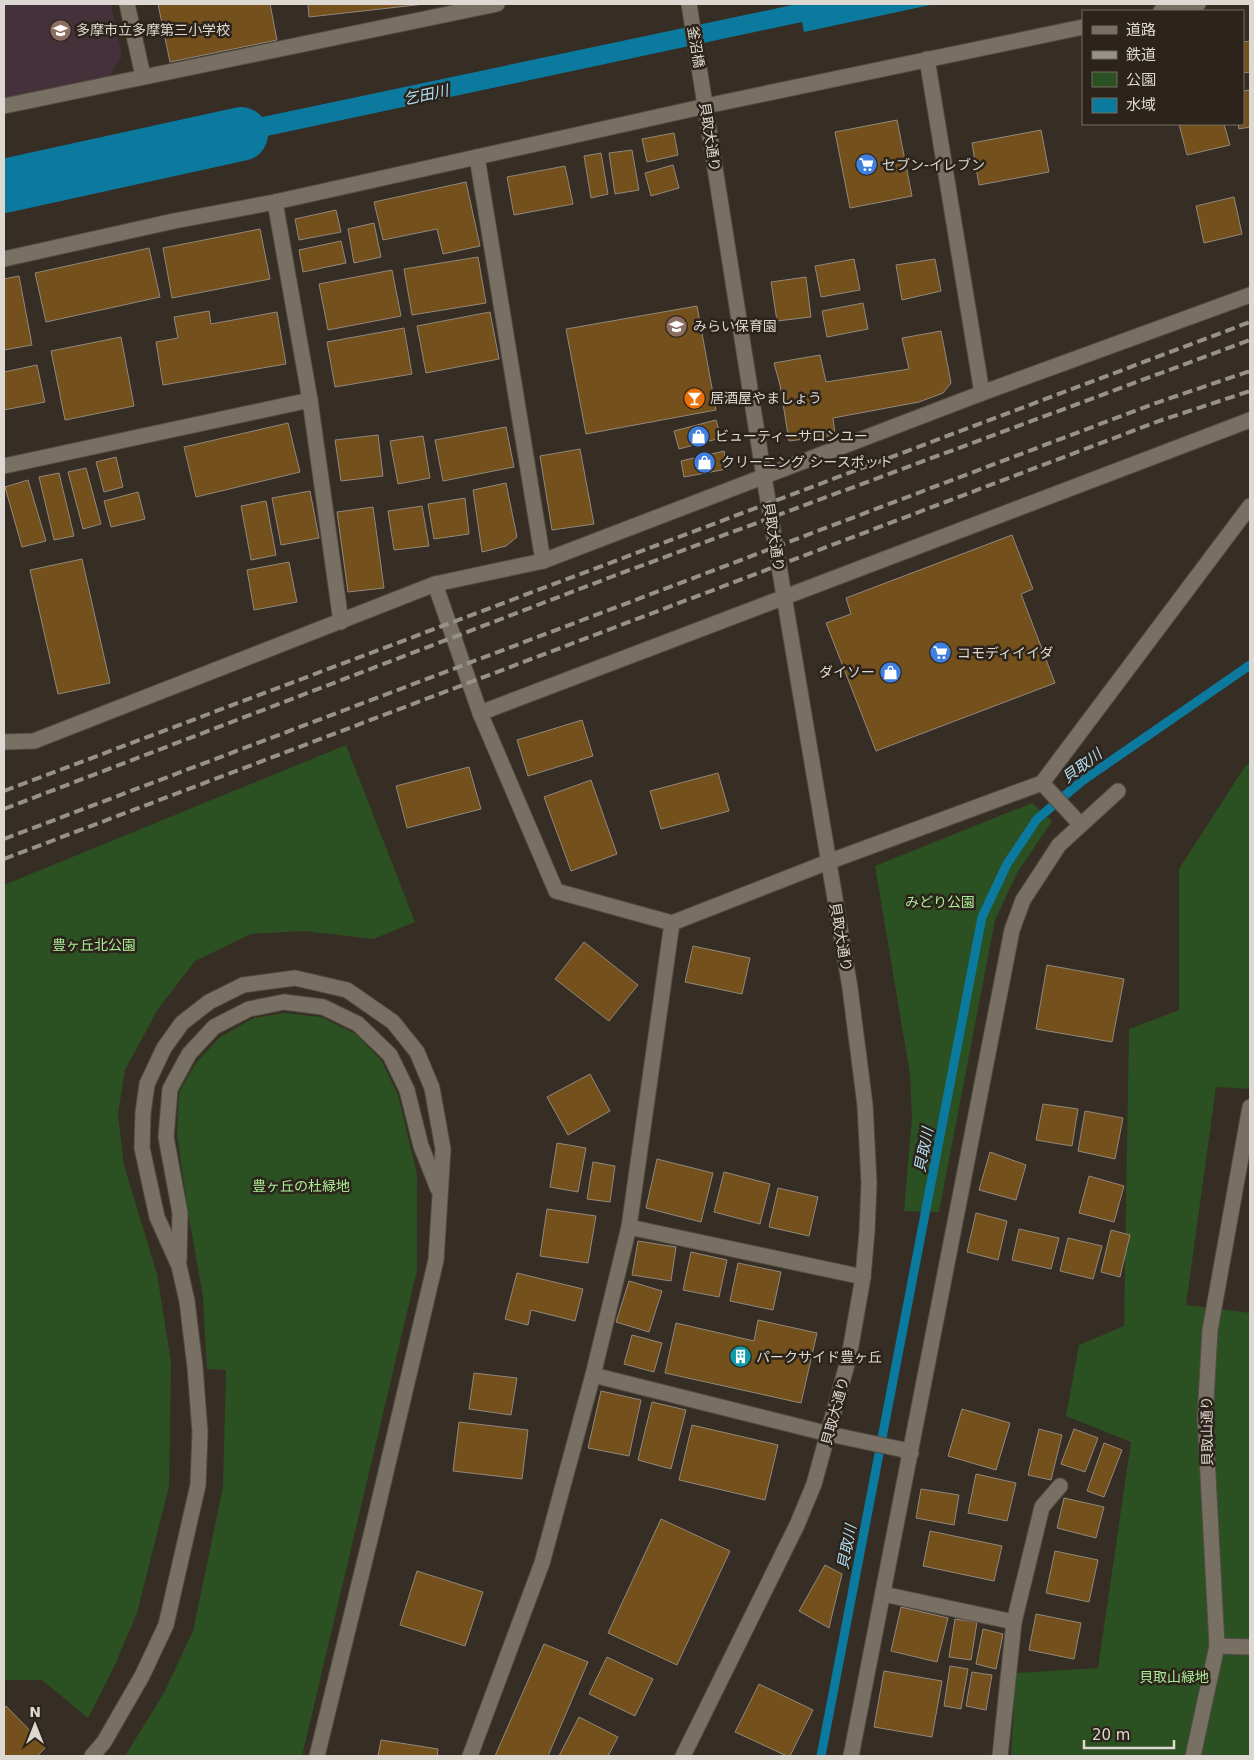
<svg xmlns="http://www.w3.org/2000/svg" width="1254" height="1760" font-family="'DejaVu Sans','Noto Sans JP',sans-serif">
  <style>
    .education { fill: #443139 }
    .green { fill: #2b5021 }
    .water { fill: #0b7a9e }
    .lines { fill: none; stroke-linecap: round; stroke-linejoin: round }
    .stream { stroke: #0b7a9e; stroke-width: 9 }
    .river { stroke: #0b7a9e; stroke-width: 54 }
    .building { fill: #74501c; stroke: #91887c }
    .minor-casing { stroke: #534c44; stroke-width: 17 }
    .minor { stroke: #797064; stroke-width: 15 }
    .rail { stroke: #979189; stroke-width: 4; stroke-dasharray: 10 5; stroke-linecap: butt }
    .labels { text-anchor: middle; stroke-width: 5; stroke-linejoin: round; paint-order: stroke }
    .poi-label { font-size: 14px; fill: #ddd8d1; stroke: #2c241b; text-anchor: start }
    .street-label { font-size: 14px; fill: #ddd8d1; stroke: #2c241b }
    .park-label { font-size: 14px; fill: #a8ec96; stroke: #2c241b }
    .water-label { font-size: 15px; font-style: italic; fill: #b2ddf2; stroke: #2c241b }
  </style>
  <rect width="100%" height="100%" fill="#362e24"/>
  <path class="education" d="M4,4H111L122,56L110,76L4,98Z"/>
  <g class="green">
    <path d="M346,745L415,922L373,939L304,931L251,934L195,961L158,1009L125,1070L118,1114L124,1165L157,1274L171,1362L169,1486L137,1613L114,1667L88,1718L42,1680H4V885Z"/>
    <path d="M1250,763V1089L1216,1087L1186,1305L1250,1313V1756H1011L1016,1673L1098,1668L1131,1442L1066,1416L1079,1345L1124,1326L1129,1029L1179,1010V869L1246,765Z"/>
    <path d="M1032,803L1052,821L1017,873L995,920L939,1212L904,1211L912,1117L910,1074L875,866Z"/>
    <path d="M284,1013L321,1017L356,1034L381,1060L398,1095L417,1174V1270L302,1756H125L164,1693L193,1631L223,1487L226,1370L207,1369L203,1297L188,1212L177,1135L179,1092L195,1064L220,1037L254,1018Z"/>
  </g>
  <path class="water" d="M797,4H935L804,32L802,22L169,157L168,137Z"/>
  <g class="lines">
    <path class="stream" d="M821,1756L982,917L1007,864L1037,819L1082,781L1250,665"/>
    <path class="river" d="M4,186L241,134"/>
  </g>
  <g class="building">
    <path d="M158,4H270L277,40L170,62Z"/>
    <path d="M308,4H425L309,17Z"/>
    <path d="M1250,41V72L1243,73V42Z"/>
    <path d="M1250,90V127L1239,129L1238,124H1243V91Z"/>
    <path d="M897,120L912,196L850,208L835,132Z"/>
    <path d="M1179,124H1224L1230,145L1187,155Z"/>
    <path d="M1041,130L1049,172L979,185L972,143Z"/>
    <path d="M674,133L678,155L647,162L642,139Z"/>
    <path d="M632,150L639,190L615,194L609,153Z"/>
    <path d="M601,153L608,194L591,198L584,156Z"/>
    <path d="M673,165L679,188L651,196L645,173Z"/>
    <path d="M565,166L573,204L514,215L507,177Z"/>
    <path d="M466,182L480,246L443,254L437,229L383,240L374,202Z"/>
    <path d="M1234,197L1242,234L1204,243L1196,206Z"/>
    <path d="M336,210L341,232L299,240L295,219Z"/>
    <path d="M374,223L381,257L354,263L348,229Z"/>
    <path d="M260,229L270,279L172,298L163,248Z"/>
    <path d="M341,241L346,263L303,272L299,250Z"/>
    <path d="M149,248L160,297L46,322L35,273Z"/>
    <path d="M478,257L486,303L412,315L404,269Z"/>
    <path d="M854,259L860,290L821,297L815,266Z"/>
    <path d="M935,259L941,291L902,300L896,265Z"/>
    <path d="M392,270L401,316L328,330L319,284Z"/>
    <path d="M19,276L32,345L4,350V279Z"/>
    <path d="M806,277L811,317L777,321L771,282Z"/>
    <path d="M863,303L868,329L827,337L822,311Z"/>
    <path d="M697,306L716,410L586,434L566,329Z"/>
    <path d="M209,311L211,324L277,312L286,364L163,385L156,342L178,338L174,317Z"/>
    <path d="M490,312L499,359L426,373L417,326Z"/>
    <path d="M404,328L412,374L335,387L327,342Z"/>
    <path d="M941,331L951,383L943,393L919,402L833,418L835,435L789,441L780,385L774,363L820,355L826,382L909,369L902,338Z"/>
    <path d="M121,337L134,406L65,420L51,351Z"/>
    <path d="M37,365L45,402L4,410V372Z"/>
    <path d="M716,420L721,438L679,449L674,431Z"/>
    <path d="M288,423L300,472L196,497L184,447Z"/>
    <path d="M506,427L514,467L443,481L435,440Z"/>
    <path d="M378,435L383,476L341,481L335,440Z"/>
    <path d="M423,436L430,478L398,484L390,441Z"/>
    <path d="M580,449L594,524L552,530L540,456Z"/>
    <path d="M724,451L727,469L684,477L681,461Z"/>
    <path d="M116,457L123,487L104,492L96,462Z"/>
    <path d="M86,468L101,524L83,529L68,472Z"/>
    <path d="M59,473L74,536L54,540L39,477Z"/>
    <path d="M28,480L46,541L22,547L5,487Z"/>
    <path d="M506,483L517,537L506,546L482,552L473,490Z"/>
    <path d="M310,491L319,538L281,545L272,498Z"/>
    <path d="M138,492L145,519L111,527L104,501Z"/>
    <path d="M465,498L469,534L434,539L428,504Z"/>
    <path d="M266,501L276,555L251,560L241,506Z"/>
    <path d="M422,506L429,546L394,550L388,511Z"/>
    <path d="M373,507L384,588L348,592L337,512Z"/>
    <path d="M1012,535L1033,589L1021,594L1055,683L876,751L826,623L851,614L846,598Z"/>
    <path d="M82,559L110,683L58,694L30,570Z"/>
    <path d="M289,562L297,602L254,610L247,570Z"/>
    <path d="M582,720L593,756L528,776L517,740Z"/>
    <path d="M469,767L481,809L407,828L396,786Z"/>
    <path d="M718,773L729,811L661,829L650,791Z"/>
    <path d="M591,780L617,854L571,871L544,797Z"/>
    <path d="M584,942L638,985L609,1021L555,979Z"/>
    <path d="M693,946L750,958L742,994L685,982Z"/>
    <path d="M1047,965L1124,979L1112,1042L1036,1029Z"/>
    <path d="M590,1074L610,1111L568,1135L547,1097Z"/>
    <path d="M1043,1104L1078,1109L1072,1146L1036,1140Z"/>
    <path d="M1085,1111L1123,1118L1115,1159L1078,1151Z"/>
    <path d="M557,1143L586,1148L578,1192L550,1187Z"/>
    <path d="M990,1152L1026,1165L1016,1200L979,1190Z"/>
    <path d="M657,1159L713,1173L701,1222L646,1208Z"/>
    <path d="M593,1162L615,1166L610,1202L587,1199Z"/>
    <path d="M724,1172L770,1184L760,1224L714,1212Z"/>
    <path d="M1089,1176L1124,1186L1114,1222L1079,1213Z"/>
    <path d="M778,1188L818,1197L809,1236L769,1227Z"/>
    <path d="M547,1209L596,1216L588,1263L540,1256Z"/>
    <path d="M976,1213L1007,1221L998,1260L967,1252Z"/>
    <path d="M1019,1229L1059,1238L1051,1269L1012,1260Z"/>
    <path d="M1111,1230L1130,1235L1120,1277L1101,1272Z"/>
    <path d="M1068,1238L1102,1246L1093,1279L1060,1271Z"/>
    <path d="M638,1241L676,1247L671,1281L632,1275Z"/>
    <path d="M691,1252L727,1260L719,1297L683,1290Z"/>
    <path d="M738,1263L781,1272L773,1310L730,1301Z"/>
    <path d="M517,1273L583,1289L575,1321L531,1310L528,1325L505,1319Z"/>
    <path d="M629,1281L662,1291L649,1332L616,1322Z"/>
    <path d="M758,1320L817,1333L801,1403L665,1373L676,1323L754,1341Z"/>
    <path d="M632,1335L662,1343L654,1372L624,1364Z"/>
    <path d="M474,1373L517,1378L511,1415L469,1409Z"/>
    <path d="M601,1391L641,1400L629,1456L588,1448Z"/>
    <path d="M652,1402L686,1410L671,1469L638,1460Z"/>
    <path d="M962,1409L1010,1423L996,1470L948,1456Z"/>
    <path d="M459,1422L528,1430L522,1479L453,1471Z"/>
    <path d="M692,1425L778,1445L765,1500L679,1480Z"/>
    <path d="M1039,1429L1062,1435L1051,1480L1028,1475Z"/>
    <path d="M1074,1429L1098,1438L1085,1472L1061,1464Z"/>
    <path d="M1104,1443L1122,1450L1104,1497L1087,1491Z"/>
    <path d="M976,1474L1016,1483L1007,1521L968,1513Z"/>
    <path d="M921,1489L959,1495L954,1525L916,1518Z"/>
    <path d="M1064,1498L1104,1507L1096,1538L1057,1528Z"/>
    <path d="M661,1519L730,1551L677,1665L608,1633Z"/>
    <path d="M930,1531L1002,1546L994,1581L923,1566Z"/>
    <path d="M1055,1551L1098,1560L1089,1602L1046,1593Z"/>
    <path d="M825,1565L842,1574L829,1628L799,1611Z"/>
    <path d="M417,1571L483,1592L465,1646L400,1625Z"/>
    <path d="M901,1607L948,1618L937,1662L891,1651Z"/>
    <path d="M1036,1614L1081,1623L1074,1659L1029,1650Z"/>
    <path d="M955,1619L977,1622L971,1660L949,1657Z"/>
    <path d="M983,1629L1003,1634L996,1669L976,1664Z"/>
    <path d="M544,1644L588,1662L548,1756H495Z"/>
    <path d="M607,1657L653,1679L635,1716L589,1694Z"/>
    <path d="M950,1666L968,1669L961,1709L944,1706Z"/>
    <path d="M884,1671L942,1681L932,1737L874,1727Z"/>
    <path d="M972,1672L992,1675L986,1710L966,1706Z"/>
    <path d="M759,1684L813,1710L790,1756H787L735,1732Z"/>
    <path d="M6,1706L46,1747L37,1756H4V1708Z"/>
    <path d="M579,1717L618,1737L608,1756H559Z"/>
    <path d="M381,1740L438,1749L437,1756H378Z"/>
  </g>
  <g class="lines">
    <defs>
      <g id="minor">
        <path d="M127,4L143,76"/>
        <path d="M1161,11L1198,4"/>
        <path d="M927,59L982,393"/>
        <path d="M4,106L497,4"/>
        <path d="M477,157L543,561"/>
        <path d="M275,202L310,400L341,622"/>
        <path d="M4,259L174,221L275,202L706,106L1083,27"/>
        <path d="M4,466L310,400"/>
        <path d="M435,584L480,713L556,891L672,923L629,1227L593,1375L542,1563L470,1756"/>
        <path d="M480,713L1250,420"/>
        <path d="M4,742L34,741L435,584L543,561L982,393L1250,295"/>
        <path d="M1042,783L1080,824"/>
        <path d="M672,923L828,862L1042,783L1250,506"/>
        <path d="M629,1227L863,1277"/>
        <path d="M179,1260L180,1213L166,1137L170,1089L189,1054L214,1027L249,1009L284,1002L323,1007L358,1024L390,1055L407,1090L421,1146L438,1189"/>
        <path d="M593,1375L829,1434L900,1449L911,1453"/>
        <path d="M883,1594L1014,1622L1000,1756"/>
        <path d="M1014,1622L1042,1507L1060,1486"/>
        <path d="M1217,1646L1250,1647"/>
        <path d="M92,1756L104,1742L142,1676L166,1625L198,1485L200,1432L195,1367L187,1301L179,1266L157,1217L142,1148L143,1113L147,1084L164,1048L182,1023L209,1002L243,985L295,978L347,990L393,1022L417,1052L432,1088L443,1149L436,1260L372,1531L317,1756"/>
        <path d="M683,1756L797,1525L814,1484L849,1357L863,1277L867,1231L869,1183L865,1105L850,988L764,477L689,4"/>
        <path d="M851,1756L1012,930L1023,900L1059,845L1118,791"/>
        <path d="M1193,1756L1217,1646L1205,1418L1210,1330L1250,1107"/>
      </g>
    </defs>
    <use href="#minor" class="minor-casing"/>
    <use href="#minor" class="minor"/>
    <g class="rail">
      <path d="M4,791L1250,322"/>
      <path d="M4,809L611,577L1250,340"/>
      <path d="M4,839L1153,404L1250,371"/>
      <path d="M4,859L1159,421L1250,391"/>
    </g>
  </g>
  <defs>
    <symbol id="school-disc" viewBox="-11 -11 22 22"><circle r="9.5" fill="#8d6e63" stroke="#2c241b"/><path d="M0-5L7-2L0 1L-7-2ZM-4 1L0 2.5L4 1V4Q0 6-4 4Z" fill="#fff"/></symbol>
    <symbol id="supermarket-disc" viewBox="-11 -11 22 22"><circle r="9.5" fill="#3f7fe0" stroke="#2c241b"/><path d="M-6-5.5h2.5l.6 2H6L4.5 2H-2.5L-4.4-4H-6ZM-1.5 3.2a1.3 1.3 0 1 0 .1 0ZM3 3.2a1.3 1.3 0 1 0 .1 0Z" fill="#fff"/></symbol>
    <symbol id="bar-disc" viewBox="-11 -11 22 22"><circle r="9.5" fill="#e8710a" stroke="#2c241b"/><path d="M-6-5H6L.8 .8V4.5H3.5V6h-7V4.5H-.8V.8Z" fill="#fff"/></symbol>
    <symbol id="shop-disc" viewBox="-11 -11 22 22"><circle r="9.5" fill="#3f7fe0" stroke="#2c241b"/><path d="M-5-2.5h2.3a2.7 3.5 0 0 1 5.4 0H5L5.5 6h-11ZM-1.5-2.5h3a1.5 2.3 0 0 0-3 0Z" fill="#fff"/></symbol>
    <symbol id="building-disc" viewBox="-11 -11 22 22"><circle r="9.5" fill="#0f9aa8" stroke="#2c241b"/><path d="M-4-6H4V6H1V3H-1V6H-4ZM-2.5-4.3h1.7v1.8h-1.7ZM.8-4.3h1.7v1.8H.8ZM-2.5-1h1.7V.8h-1.7ZM.8-1h1.7V.8H.8Z" fill="#fff"/></symbol>
  </defs>
  <g fill-rule="evenodd">
    <use href="#school-disc" x="48" y="18" width="25" height="25"/>
    <use href="#supermarket-disc" x="854" y="152" width="25" height="25"/>
    <use href="#school-disc" x="664" y="314" width="25" height="25"/>
    <use href="#bar-disc" x="682" y="386" width="25" height="25"/>
    <use href="#shop-disc" x="686" y="424" width="25" height="25"/>
    <use href="#shop-disc" x="692" y="450" width="25" height="25"/>
    <use href="#supermarket-disc" x="928" y="640" width="25" height="25"/>
    <use href="#shop-disc" x="878" y="660" width="25" height="25"/>
    <use href="#building-disc" x="728" y="1344" width="25" height="25"/>
  </g>
  <g class="labels">
    <g class="poi-label">
      <text x="76" y="35">多摩市立多摩第三小学校</text>
      <text x="882" y="170">セブン-イレブン</text>
      <text x="693" y="331">みらい保育園</text>
      <text x="710" y="403">居酒屋やましょう</text>
      <text x="715" y="441">ビューティーサロンユー</text>
      <text x="721" y="467">クリーニング シースポット</text>
      <text x="957" y="658">コモディイイダ</text>
      <text x="875" y="677" text-anchor="end">ダイソー</text>
      <text x="756" y="1362">パークサイド豊ヶ丘</text>
    </g>
    <g class="street-label">
      <text transform="translate(696 47) rotate(81)" y="5">釜沼橋</text>
      <text transform="translate(710 137) rotate(81)" y="5">貝取大通り</text>
      <text transform="translate(774 537) rotate(81)" y="5">貝取大通り</text>
      <text transform="translate(841 937) rotate(80)" y="5">貝取大通り</text>
      <text transform="translate(835 1411) rotate(-75)" y="5">貝取大通り</text>
      <text transform="translate(1207 1431) rotate(-91)" y="5">貝取山通り</text>
    </g>
    <g class="park-label">
      <text x="940" y="907">みどり公園</text>
      <text x="94" y="950">豊ヶ丘北公園</text>
      <text x="301" y="1191">豊ヶ丘の杜緑地</text>
      <text x="1174" y="1682">貝取山緑地</text>
    </g>
    <g class="water-label">
      <text transform="translate(426 95) rotate(-12)" y="5">乞田川</text>
      <text transform="translate(1082 766) rotate(-37)" y="5">貝取川</text>
      <text transform="translate(924 1150) rotate(-79)" y="5">貝取川</text>
      <text transform="translate(847 1547) rotate(-79)" y="5">貝取川</text>
    </g>
  </g>
  <rect width="1254" height="1760" fill="none" stroke="#ddd8d1" stroke-width="10"/>
  <rect x="1082" y="10" width="162" height="115" fill="#2c241b" stroke="#736c64"/>
  <rect x="1092" y="26" width="25" height="8" fill="#797064" stroke="#736c64"/>
  <text x="1126" y="35" font-size="15" fill="#ddd8d1">道路</text>
  <rect x="1092" y="51" width="25" height="8" fill="#979189" stroke="#736c64"/>
  <text x="1126" y="60" font-size="15" fill="#ddd8d1">鉄道</text>
  <rect x="1092" y="72" width="25" height="15" fill="#2b5021" stroke="#736c64"/>
  <text x="1126" y="85" font-size="15" fill="#ddd8d1">公園</text>
  <rect x="1092" y="98" width="25" height="15" fill="#0b7a9e" stroke="#736c64"/>
  <text x="1126" y="110" font-size="15" fill="#ddd8d1">水域</text>
  <g transform="translate(35 1725)" stroke="#2c241b" stroke-width="4" paint-order="stroke">
  <path d="M0-4L9 19L0 12L-9 19Z" fill="#ddd8d1"/>
  <text y="-8" font-size="14" font-weight="bold" text-anchor="middle" fill="#ddd8d1">N</text>
  </g>
  <path d="M1084 1740v8h90v-8" fill="none" stroke="#ddd8d1" stroke-width="2.5"/>
  <text x="1092" y="1740" font-size="15" fill="#ddd8d1" stroke="#2c241b" stroke-width="4" paint-order="stroke">20 m</text>
</svg>
